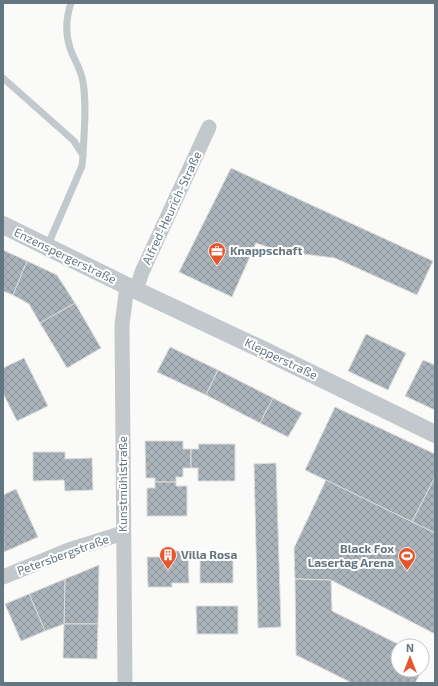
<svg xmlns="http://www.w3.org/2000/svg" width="438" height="686" font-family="'Exo 2',sans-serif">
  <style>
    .building { fill: url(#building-cross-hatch); stroke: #dcdcda }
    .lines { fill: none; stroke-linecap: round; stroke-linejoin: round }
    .service { stroke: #c3c8cc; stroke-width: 7 }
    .minor { stroke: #c3c8cc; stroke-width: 15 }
    .tertiary { stroke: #c3c8cc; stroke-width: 18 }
    .labels { text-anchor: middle; stroke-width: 4; stroke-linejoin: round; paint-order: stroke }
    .street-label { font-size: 12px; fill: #657683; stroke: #fff }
    .poi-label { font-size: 12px; font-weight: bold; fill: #657683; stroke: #fff; text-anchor: start }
  </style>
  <defs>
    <pattern id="building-cross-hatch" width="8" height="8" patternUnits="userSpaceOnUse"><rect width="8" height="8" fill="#aab3b9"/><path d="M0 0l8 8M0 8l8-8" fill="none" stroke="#8e969c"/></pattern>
  </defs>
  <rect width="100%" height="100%" fill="#fafaf8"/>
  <g class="building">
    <path d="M231,168L433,261L417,295L335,258L279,251L256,243L232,297L179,272Z"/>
    <path d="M3,250L27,261L13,295L3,291Z"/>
    <path d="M27,261L57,275L75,303L40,323L29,304L13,295Z"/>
    <path d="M75,303L101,348L67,368L40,323Z"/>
    <path d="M366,334L406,353L388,390L348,371Z"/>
    <path d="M170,347L218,370L206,395L157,372Z"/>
    <path d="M24,358L48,406L17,421L3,393V368Z"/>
    <path d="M423,360L435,365V410L405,396Z"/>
    <path d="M218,370L273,398L260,423L206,395Z"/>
    <path d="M273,398L302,413L288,437L260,423Z"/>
    <path d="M335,407L435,454V477L412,522L305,470Z"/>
    <path d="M145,441H183V449H191V468H183V477H176V482H155V478H146Z"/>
    <path d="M198,444H235V481H198V468H191V449H199Z"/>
    <path d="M33,452H65V459L92,458L93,490L65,491L64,480L33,481Z"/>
    <path d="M276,463L281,627L258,628L254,464Z"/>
    <path d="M435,477V533L412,522Z"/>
    <path d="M326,480L435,533V634L331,580L295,579L294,548Z"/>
    <path d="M155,482H176V486H187V516H147V488H155Z"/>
    <path d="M16,489L38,537L4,552L3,495Z"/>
    <path d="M164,551H185V556H188L189,583H172V587H148L147,557H164Z"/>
    <rect x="200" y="560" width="33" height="23"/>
    <path d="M99,565L98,624H64L65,579Z"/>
    <path d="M65,579L64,624L45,631L29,594Z"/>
    <path d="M295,579L331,580L332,611L402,646H398V670H422L415,683H352L296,655Z"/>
    <path d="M29,594L45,631L21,641L5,604Z"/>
    <path d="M196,606H238V634H197Z"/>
    <path d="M64,624H98L97,659L63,658Z"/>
    <path d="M422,656L428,659L422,669Z"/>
  </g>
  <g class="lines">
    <g class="service">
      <path d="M71,3C66,18 65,33 70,48C74,60 81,69 83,82C87,106 84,131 83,155"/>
      <path d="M3,78L74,141L83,155L82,166L47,247"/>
    </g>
    <g class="minor">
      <path d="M136,290L142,272L209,127"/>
      <path d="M3,577L69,550L123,533"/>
      <path d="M125,683L122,325L127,286"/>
    </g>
    <path class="tertiary" d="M3,225L127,286L259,348L435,434"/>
  </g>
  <defs>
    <symbol id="office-pin" viewBox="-11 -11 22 30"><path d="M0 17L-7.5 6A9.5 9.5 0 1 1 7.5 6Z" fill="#e4572e" stroke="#fff"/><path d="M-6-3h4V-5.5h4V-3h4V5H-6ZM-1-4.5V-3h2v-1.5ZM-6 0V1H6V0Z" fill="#fff"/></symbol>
    <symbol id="building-pin" viewBox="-11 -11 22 30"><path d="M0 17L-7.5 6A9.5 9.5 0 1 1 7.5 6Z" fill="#e4572e" stroke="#fff"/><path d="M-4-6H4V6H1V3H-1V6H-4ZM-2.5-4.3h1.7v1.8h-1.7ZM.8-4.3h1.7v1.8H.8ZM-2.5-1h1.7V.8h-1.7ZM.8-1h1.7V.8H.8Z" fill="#fff"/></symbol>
    <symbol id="stadium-pin" viewBox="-11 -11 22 30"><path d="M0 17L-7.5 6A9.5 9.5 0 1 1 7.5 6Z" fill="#e4572e" stroke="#fff"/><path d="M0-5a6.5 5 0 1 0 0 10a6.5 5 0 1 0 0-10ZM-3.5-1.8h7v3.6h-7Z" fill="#fff"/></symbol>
  </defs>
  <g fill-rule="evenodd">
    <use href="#office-pin" x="207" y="241" width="20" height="27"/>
    <use href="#building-pin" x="158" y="545" width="20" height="27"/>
    <use href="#stadium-pin" x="397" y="546" width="20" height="27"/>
  </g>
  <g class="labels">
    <g class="street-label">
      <text transform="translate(172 208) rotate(-65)" y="4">Alfred-Heurich-Straße</text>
      <text transform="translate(65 256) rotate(26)" y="4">Enzenspergerstraße</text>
      <text transform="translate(281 359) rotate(26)" y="4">Klepperstraße</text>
      <text transform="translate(123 484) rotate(-90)" y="4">Kunstmühlstraße</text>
      <text transform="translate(63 555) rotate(-20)" y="4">Petersbergstraße</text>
    </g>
    <g class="poi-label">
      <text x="230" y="255">Knappschaft</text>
      <text x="394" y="553" text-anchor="end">Black Fox<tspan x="394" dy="14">Lasertag Arena</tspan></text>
      <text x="181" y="559">Villa Rosa</text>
    </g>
  </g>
  <rect width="438" height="686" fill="none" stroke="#657683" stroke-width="8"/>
  <g transform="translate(410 658)"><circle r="19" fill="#ffffff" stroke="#c1c8cd"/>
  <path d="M0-3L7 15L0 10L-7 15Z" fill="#e4572e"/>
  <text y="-6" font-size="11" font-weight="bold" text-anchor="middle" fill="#657683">N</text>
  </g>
</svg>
